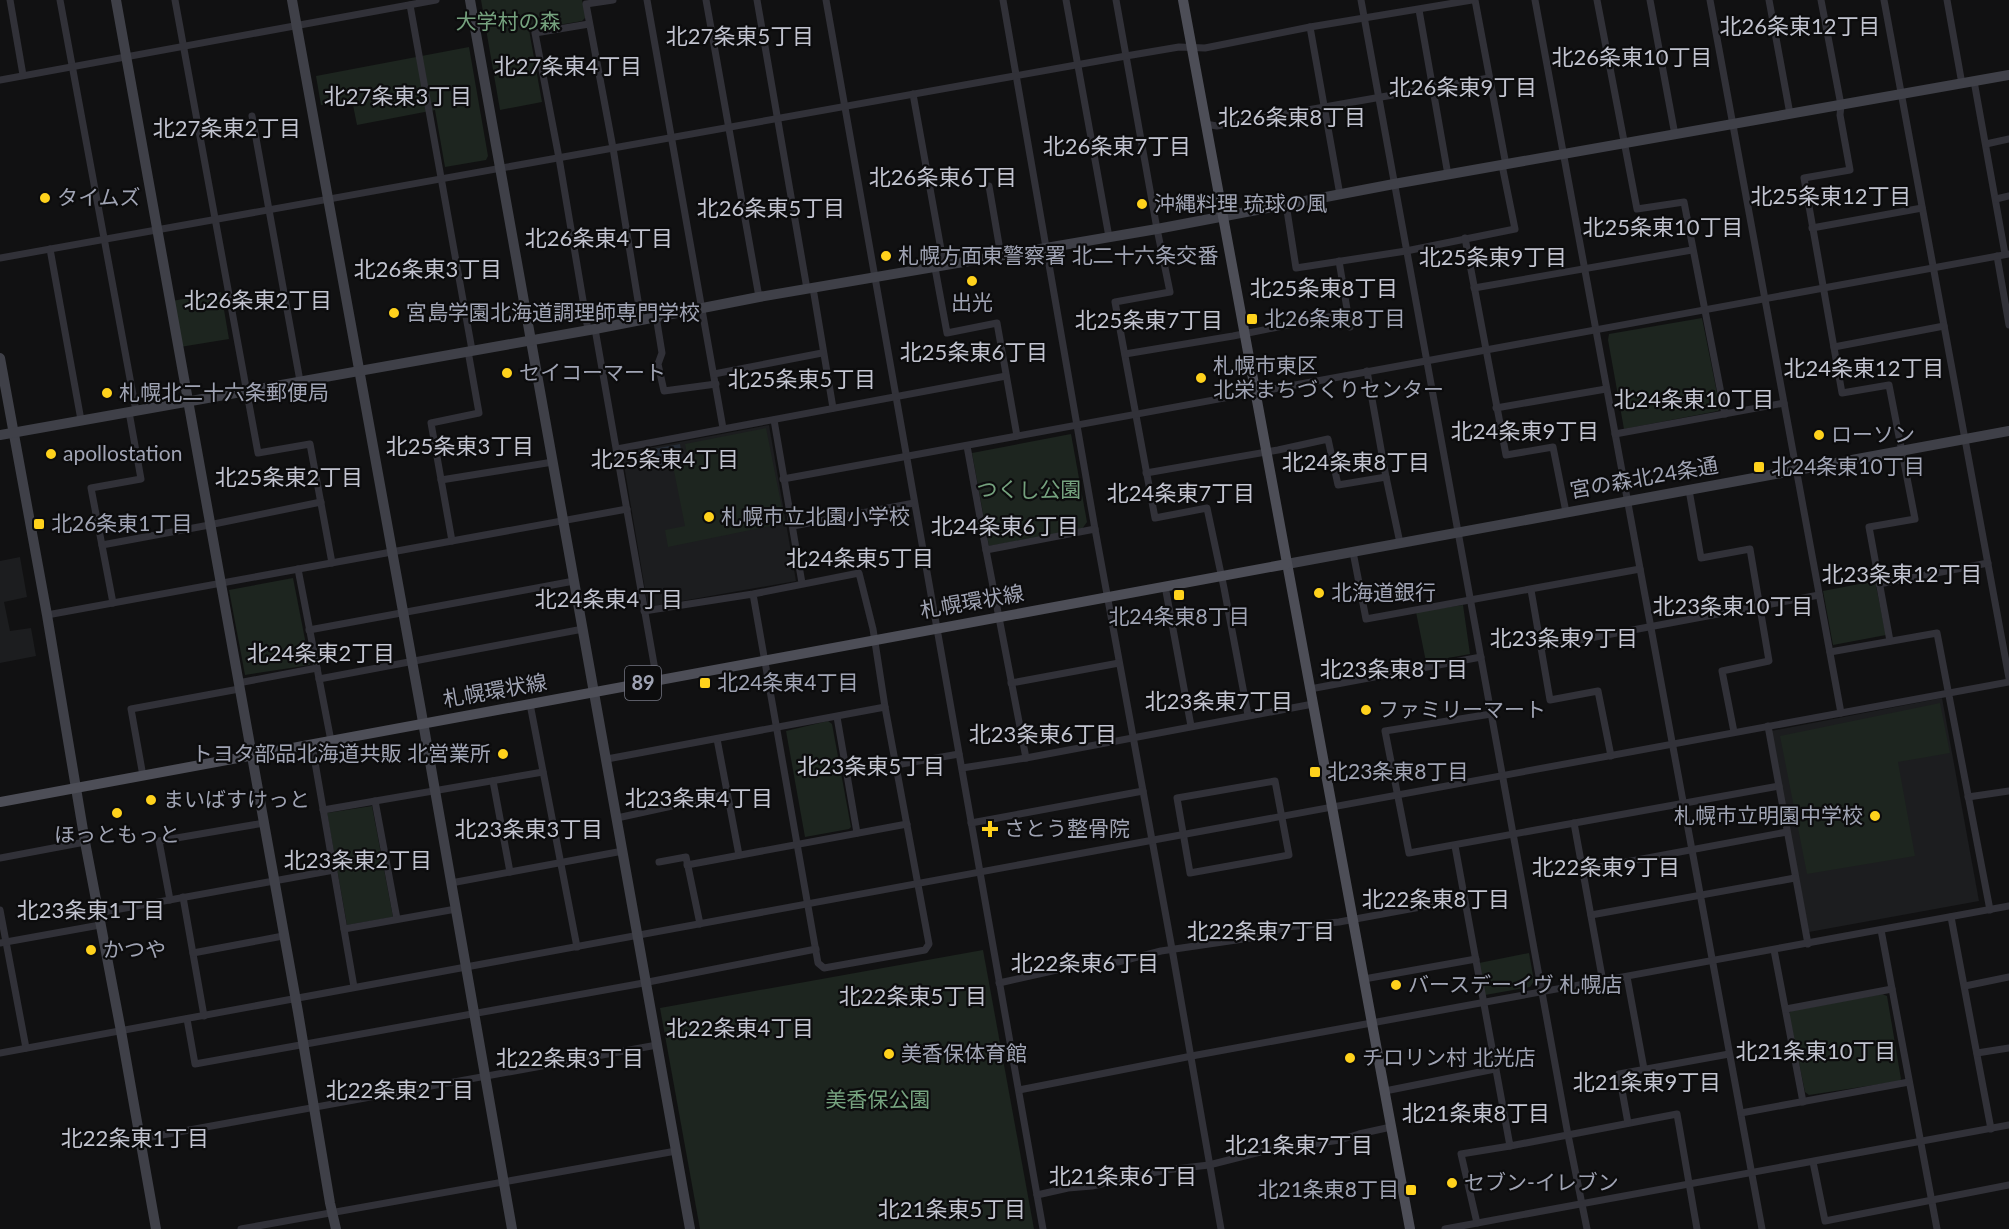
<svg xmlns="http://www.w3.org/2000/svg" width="2009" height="1229" font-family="Lato,'Noto Sans JP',sans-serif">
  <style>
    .built { fill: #1c1d1f }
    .green { fill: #1d251f }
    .water { fill: #262d37 }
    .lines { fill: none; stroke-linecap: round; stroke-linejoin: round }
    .street { stroke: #313138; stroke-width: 7 }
    .secondary { stroke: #3f4048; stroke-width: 10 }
    .primary { stroke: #4d4e57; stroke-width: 10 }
    .poi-dot { fill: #ffd21c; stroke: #0c0c0d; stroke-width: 2 }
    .labels { text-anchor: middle; stroke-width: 4.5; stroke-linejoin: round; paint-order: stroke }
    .shield { fill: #0c0c0d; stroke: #747682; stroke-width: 1.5 }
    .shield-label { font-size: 20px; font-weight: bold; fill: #a0a4b4 }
    .park-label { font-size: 21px; fill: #75a27e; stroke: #0c0c0d }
    .poi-label { font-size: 21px; fill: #a0a4b4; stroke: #0c0c0d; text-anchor: start }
    .street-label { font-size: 21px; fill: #a0a4b4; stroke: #0c0c0d }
    .neighbourhood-label { font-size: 22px; fill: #c2c4d0; stroke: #0c0c0d }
  </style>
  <rect width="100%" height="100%" fill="#111112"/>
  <g class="built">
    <path d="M769,425L796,581L648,607L622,453Z"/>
    <path d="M20,557L27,597L4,602L10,631L31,628L36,656L0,663V561Z"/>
    <path d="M1942,698L1979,901L1809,932L1771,731Z"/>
  </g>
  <g class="green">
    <path d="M481,0H582L586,17L582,21L529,30L542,102L500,110Z"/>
    <path d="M469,47L488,156L486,160L445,167L435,110L357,125L352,100L321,105L316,76Z"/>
    <path d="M221,292L229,339L180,347L172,301Z"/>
    <path d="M1702,318L1720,408L1718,411L1624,429L1608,340L1609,334Z"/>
    <path d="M766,428L785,523L668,547L665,530L685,526L673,466L689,463L685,444Z"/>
    <path d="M1071,434L1087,522L1082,529L989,546L972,453Z"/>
    <path d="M293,578L310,665L245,675L229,590Z"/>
    <path d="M1875,581L1886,635L1833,645L1823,591Z"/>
    <path d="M1463,605L1470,654L1426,662L1416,612Z"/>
    <path d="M1940,703L1950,753L1898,762L1915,856L1807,874L1780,736Z"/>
    <path d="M828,721L832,724L851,827L849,829L805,837L786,731Z"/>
    <path d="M372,806L393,917L347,925L327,813Z"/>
    <path d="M983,950L1034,1229H700L660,1008Z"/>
    <path d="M1529,953L1534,981L1530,987L1485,995L1479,963Z"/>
    <path d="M1882,994L1887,996L1901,1079L1900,1081L1809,1095L1805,1092L1789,1014L1791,1011Z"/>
  </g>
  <path class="water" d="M680,444L683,461L640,469L637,452Z"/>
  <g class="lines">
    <g class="street">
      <path d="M10,0L23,75"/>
      <path d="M60,0L136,411"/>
      <path d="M175,0L258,453L310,444L332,563"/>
      <path d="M613,0L586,4L613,148L641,319"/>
      <path d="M647,0L723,428"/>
      <path d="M706,0L759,297"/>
      <path d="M757,0L807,289"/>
      <path d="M826,0L1043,1229"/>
      <path d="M1003,0L1095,529L1172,949L1221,1229"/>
      <path d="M1066,0L1109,237"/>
      <path d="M1116,0L1157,229L1170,292L1115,302L1155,518L1207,508L1224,588L1248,715"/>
      <path d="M1361,0L1568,1135L1587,1229"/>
      <path d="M1475,0L1506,165"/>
      <path d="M1535,0L1762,1229"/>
      <path d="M1597,0L1637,209L1684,202L1725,414"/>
      <path d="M1650,0L1675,135"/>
      <path d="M1710,0L1841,713"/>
      <path d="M1769,0L1790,114"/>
      <path d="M1821,0L1841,105L1840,115L1850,170L1804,178L1842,393L1889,385L1915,519L1869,527L1890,641"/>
      <path d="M1884,0L2009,678"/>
      <path d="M1947,0L1962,84"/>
      <path d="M410,5L472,350"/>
      <path d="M1419,10L1448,175"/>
      <path d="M1310,27L1340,195"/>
      <path d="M0,80L436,0"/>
      <path d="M1974,81L2005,254"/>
      <path d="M913,94L944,266"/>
      <path d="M252,116L300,381"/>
      <path d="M1205,124L1217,126L1489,78"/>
      <path d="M1986,144L2009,139"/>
      <path d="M989,186L1001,256"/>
      <path d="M1996,199L2009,196"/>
      <path d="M1286,204L1296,268L1406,251L1515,229L1502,165"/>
      <path d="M1812,228L1922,208"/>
      <path d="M1465,238L1506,455L1553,447L1566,512"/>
      <path d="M50,249L81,420"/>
      <path d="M1997,256L2009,325"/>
      <path d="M0,258L1126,56L1179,47L1205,48L1310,27L1472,0"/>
      <path d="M1339,261L1350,327"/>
      <path d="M935,268L947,333L997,323L1017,436"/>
      <path d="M813,288L833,408"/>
      <path d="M1474,288L1692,250"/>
      <path d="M656,316L662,353L658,364L664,391L716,384"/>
      <path d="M595,329L657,681"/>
      <path d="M588,330L559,158L535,33L589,24"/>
      <path d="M1834,347L1944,326"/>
      <path d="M1125,354L1233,336L1348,313"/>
      <path d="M1367,371L1386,477L1400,543"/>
      <path d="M714,374L822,353"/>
      <path d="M1496,408L1606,389"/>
      <path d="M774,420L802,583"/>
      <path d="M1615,434L1784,403"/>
      <path d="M967,446L986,550L1095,529"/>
      <path d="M617,449L1006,376"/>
      <path d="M1146,473L1278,450L1328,439L1338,485L1386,477"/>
      <path d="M783,479L2009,254"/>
      <path d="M441,480L553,462"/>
      <path d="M1689,490L1701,558L1750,549L1769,661L1722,671L1734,732"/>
      <path d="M793,526L914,503"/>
      <path d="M452,541L431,423L479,413L468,351"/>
      <path d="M102,545L204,526L321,502"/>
      <path d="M986,550L1026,758"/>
      <path d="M1353,552L1366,619L1640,569"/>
      <path d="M298,569L331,741"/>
      <path d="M1879,584L1988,563"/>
      <path d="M1165,586L1191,726"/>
      <path d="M1531,590L1550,700L1598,691L1611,756"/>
      <path d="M113,603L91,488L141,479L129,412"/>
      <path d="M644,611L753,594L859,573L873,629L885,707L929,944L925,950L824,968L818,963L753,594"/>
      <path d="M47,615L627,509"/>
      <path d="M309,630L574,581"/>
      <path d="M1542,647L1819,595"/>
      <path d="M1830,652L1937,633L1990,910"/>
      <path d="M319,679L583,629"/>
      <path d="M238,683L317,668"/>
      <path d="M1011,683L1119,663"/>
      <path d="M1310,689L1481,657"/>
      <path d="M530,704L577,947"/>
      <path d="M1491,714L1385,731L1409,853L1779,786"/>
      <path d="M837,717L857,833"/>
      <path d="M1768,726L1808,944"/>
      <path d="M717,739L739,855"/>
      <path d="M312,745L354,987"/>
      <path d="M607,759L885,707"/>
      <path d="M896,765L959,754"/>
      <path d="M962,768L1026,758L1313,704"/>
      <path d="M143,776L131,709L239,689"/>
      <path d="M493,781L510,872"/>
      <path d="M1275,781L1289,855L1190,873L1177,798Z"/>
      <path d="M1968,797L2009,791"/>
      <path d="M375,801L397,919"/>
      <path d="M323,810L543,772"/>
      <path d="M617,818L727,794"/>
      <path d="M971,823L1143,791"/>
      <path d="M1574,823L1603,982"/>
      <path d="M1455,846L1510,1146L1677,1114L1697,1229"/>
      <path d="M0,858L85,842"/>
      <path d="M659,862L686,857L700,924"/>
      <path d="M687,865L907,824"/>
      <path d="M1583,870L1787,832"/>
      <path d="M451,883L623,851"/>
      <path d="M183,897L204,1016"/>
      <path d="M170,900L159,841L264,823"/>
      <path d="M0,910L26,1048"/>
      <path d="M98,913L334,870"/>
      <path d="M1591,915L1795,878"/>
      <path d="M1951,917L1991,1129"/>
      <path d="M344,929L456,909"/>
      <path d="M1881,930L1937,1229"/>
      <path d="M0,943L100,925"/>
      <path d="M1774,950L1803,1102"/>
      <path d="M193,953L283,936"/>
      <path d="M1627,977L1644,1069"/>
      <path d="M1364,979L1476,959"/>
      <path d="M999,983L1079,965L1118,962L1161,951L1250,938L1287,927L1339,922L1464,899"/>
      <path d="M1965,986L2009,977"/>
      <path d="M1786,1009L1892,989"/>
      <path d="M187,1019L195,1064L638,984L816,949"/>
      <path d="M0,1053L2009,682"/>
      <path d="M1977,1053L2009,1048"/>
      <path d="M1019,1090L1197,1055L2009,906"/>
      <path d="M1385,1091L1495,1069"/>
      <path d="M1741,1113L1909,1082"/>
      <path d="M1628,1123L1619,1074L1729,1054"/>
      <path d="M140,1139L657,1045"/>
      <path d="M1813,1162L1825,1221L2009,1185"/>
      <path d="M1037,1195L1068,1188L1092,1186L1166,1170L1209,1165L1264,1151L1340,1140L1359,1134L1391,1127"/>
      <path d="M1477,1223L1461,1154L1510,1146"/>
      <path d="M241,1229L676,1151"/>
      <path d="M1445,1229L2009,1125"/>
    </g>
    <g class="secondary">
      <path d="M116,0L298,1012L330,1203L336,1229"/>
      <path d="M292,0L420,705L512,1229"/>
      <path d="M470,0L690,1229"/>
      <path d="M0,358L47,615L85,842L121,1031L156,1229"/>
      <path d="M0,435L595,329L759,297L1157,229L1394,184L2009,75"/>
      <path d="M1287,564L2009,431"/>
    </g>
    <g class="primary">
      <path d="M1183,0L1410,1229"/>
      <path d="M0,802L1287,564"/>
    </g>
  </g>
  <g class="poi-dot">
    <circle cx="45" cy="198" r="6"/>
    <circle cx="1142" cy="204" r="6"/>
    <circle cx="886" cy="256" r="6"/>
    <circle cx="972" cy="281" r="6"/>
    <circle cx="394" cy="313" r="6"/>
    <rect x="1246" y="313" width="12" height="12" rx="3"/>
    <circle cx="507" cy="373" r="6"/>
    <circle cx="1201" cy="378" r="6"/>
    <circle cx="107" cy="393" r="6"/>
    <circle cx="1819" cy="435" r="6"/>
    <circle cx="51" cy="454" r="6"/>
    <rect x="1753" y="461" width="12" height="12" rx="3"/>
    <circle cx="709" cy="517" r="6"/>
    <rect x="33" y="518" width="12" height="12" rx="3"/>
    <circle cx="1319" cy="593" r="6"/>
    <rect x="1173" y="589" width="12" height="12" rx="3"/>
    <rect x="699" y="677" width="12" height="12" rx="3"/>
    <circle cx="1366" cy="710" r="6"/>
    <circle cx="503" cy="754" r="6"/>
    <rect x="1309" y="766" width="12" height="12" rx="3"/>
    <circle cx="151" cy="800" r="6"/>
    <circle cx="117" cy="813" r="6"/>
    <circle cx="1875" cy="816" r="6"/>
    <path d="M987 820h6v6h6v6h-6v6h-6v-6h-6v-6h6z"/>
    <circle cx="91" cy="950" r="6"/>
    <circle cx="1396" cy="985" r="6"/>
    <circle cx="889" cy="1054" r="6"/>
    <circle cx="1350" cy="1058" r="6"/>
    <circle cx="1452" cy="1183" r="6"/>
    <rect x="1405" y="1184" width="12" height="12" rx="3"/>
  </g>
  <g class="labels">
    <rect class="shield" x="625" y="666" width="36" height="34" rx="4.5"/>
    <g class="shield-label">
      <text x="643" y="690">89</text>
    </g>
    <g class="park-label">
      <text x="508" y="29">大学村の森</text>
      <text x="1029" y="497">つくし公園</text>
      <text x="878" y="1107">美香保公園</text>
    </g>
    <g class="poi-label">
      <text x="57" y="205">タイムズ</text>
      <text x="1154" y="211">沖縄料理 琉球の風</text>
      <text x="898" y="263">札幌方面東警察署 北二十六条交番</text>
      <text x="972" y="310" text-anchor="middle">出光</text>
      <text x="406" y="320">宮島学園北海道調理師専門学校</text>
      <text x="1264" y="326">北26条東8丁目</text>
      <text x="1213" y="373">札幌市東区<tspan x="1213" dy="24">北栄まちづくりセンター</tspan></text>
      <text x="519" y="380">セイコーマート</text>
      <text x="119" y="400">札幌北二十六条郵便局</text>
      <text x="1831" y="442">ローソン</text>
      <text x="63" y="461">apollostation</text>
      <text x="1771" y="474">北24条東10丁目</text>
      <text x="721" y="524">札幌市立北園小学校</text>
      <text x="51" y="531">北26条東1丁目</text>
      <text x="1331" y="600">北海道銀行</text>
      <text x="1179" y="624" text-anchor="middle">北24条東8丁目</text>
      <text x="717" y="690">北24条東4丁目</text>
      <text x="1378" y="717">ファミリーマート</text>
      <text x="491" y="761" text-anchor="end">トヨタ部品北海道共販 北営業所</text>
      <text x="1327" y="779">北23条東8丁目</text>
      <text x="163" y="807">まいばすけっと</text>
      <text x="1863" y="823" text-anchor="end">札幌市立明園中学校</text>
      <text x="1004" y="836">さとう整骨院</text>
      <text x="117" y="842" text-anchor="middle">ほっともっと</text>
      <text x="103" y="957">かつや</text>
      <text x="1408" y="992">バースデーイヴ 札幌店</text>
      <text x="901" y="1061">美香保体育館</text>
      <text x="1362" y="1065">チロリン村 北光店</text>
      <text x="1464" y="1190">セブン-イレブン</text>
      <text x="1399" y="1197" text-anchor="end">北21条東8丁目</text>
    </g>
    <g class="street-label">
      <text transform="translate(1644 478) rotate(-10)" y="7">宮の森北24条通</text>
      <text transform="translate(972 602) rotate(-10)" y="7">札幌環状線</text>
      <text transform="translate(495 691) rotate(-10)" y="7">札幌環状線</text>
    </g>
    <g class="neighbourhood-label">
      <text x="1800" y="34">北26条東12丁目</text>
      <text x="740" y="44">北27条東5丁目</text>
      <text x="1632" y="65">北26条東10丁目</text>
      <text x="568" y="74">北27条東4丁目</text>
      <text x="1463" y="95">北26条東9丁目</text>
      <text x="398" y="104">北27条東3丁目</text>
      <text x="1292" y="125">北26条東8丁目</text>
      <text x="227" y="136">北27条東2丁目</text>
      <text x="1117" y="154">北26条東7丁目</text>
      <text x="943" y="185">北26条東6丁目</text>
      <text x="1831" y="204">北25条東12丁目</text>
      <text x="771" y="216">北26条東5丁目</text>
      <text x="1663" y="235">北25条東10丁目</text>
      <text x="599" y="246">北26条東4丁目</text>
      <text x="1493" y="265">北25条東9丁目</text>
      <text x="428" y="277">北26条東3丁目</text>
      <text x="1324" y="296">北25条東8丁目</text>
      <text x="258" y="308">北26条東2丁目</text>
      <text x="1149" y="328">北25条東7丁目</text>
      <text x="974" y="360">北25条東6丁目</text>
      <text x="1864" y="376">北24条東12丁目</text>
      <text x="802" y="387">北25条東5丁目</text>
      <text x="1694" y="407">北24条東10丁目</text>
      <text x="1525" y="439">北24条東9丁目</text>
      <text x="460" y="454">北25条東3丁目</text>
      <text x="665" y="467">北25条東4丁目</text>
      <text x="1356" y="470">北24条東8丁目</text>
      <text x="289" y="485">北25条東2丁目</text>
      <text x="1181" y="501">北24条東7丁目</text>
      <text x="1005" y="534">北24条東6丁目</text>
      <text x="860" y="566">北24条東5丁目</text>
      <text x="1902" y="582">北23条東12丁目</text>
      <text x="609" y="607">北24条東4丁目</text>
      <text x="1733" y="614">北23条東10丁目</text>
      <text x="1564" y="646">北23条東9丁目</text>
      <text x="321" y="661">北24条東2丁目</text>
      <text x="1394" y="677">北23条東8丁目</text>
      <text x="1219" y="709">北23条東7丁目</text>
      <text x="1043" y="742">北23条東6丁目</text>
      <text x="871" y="774">北23条東5丁目</text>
      <text x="699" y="806">北23条東4丁目</text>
      <text x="529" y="837">北23条東3丁目</text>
      <text x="358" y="868">北23条東2丁目</text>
      <text x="1606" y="875">北22条東9丁目</text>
      <text x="1436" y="907">北22条東8丁目</text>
      <text x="91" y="918">北23条東1丁目</text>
      <text x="1261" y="939">北22条東7丁目</text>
      <text x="1085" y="971">北22条東6丁目</text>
      <text x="913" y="1004">北22条東5丁目</text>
      <text x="740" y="1036">北22条東4丁目</text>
      <text x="1816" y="1059">北21条東10丁目</text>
      <text x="570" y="1066">北22条東3丁目</text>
      <text x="1647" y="1090">北21条東9丁目</text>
      <text x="400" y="1098">北22条東2丁目</text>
      <text x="1476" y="1121">北21条東8丁目</text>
      <text x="135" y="1146">北22条東1丁目</text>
      <text x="1299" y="1153">北21条東7丁目</text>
      <text x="1123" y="1184">北21条東6丁目</text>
      <text x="952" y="1217">北21条東5丁目</text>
    </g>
  </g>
</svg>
